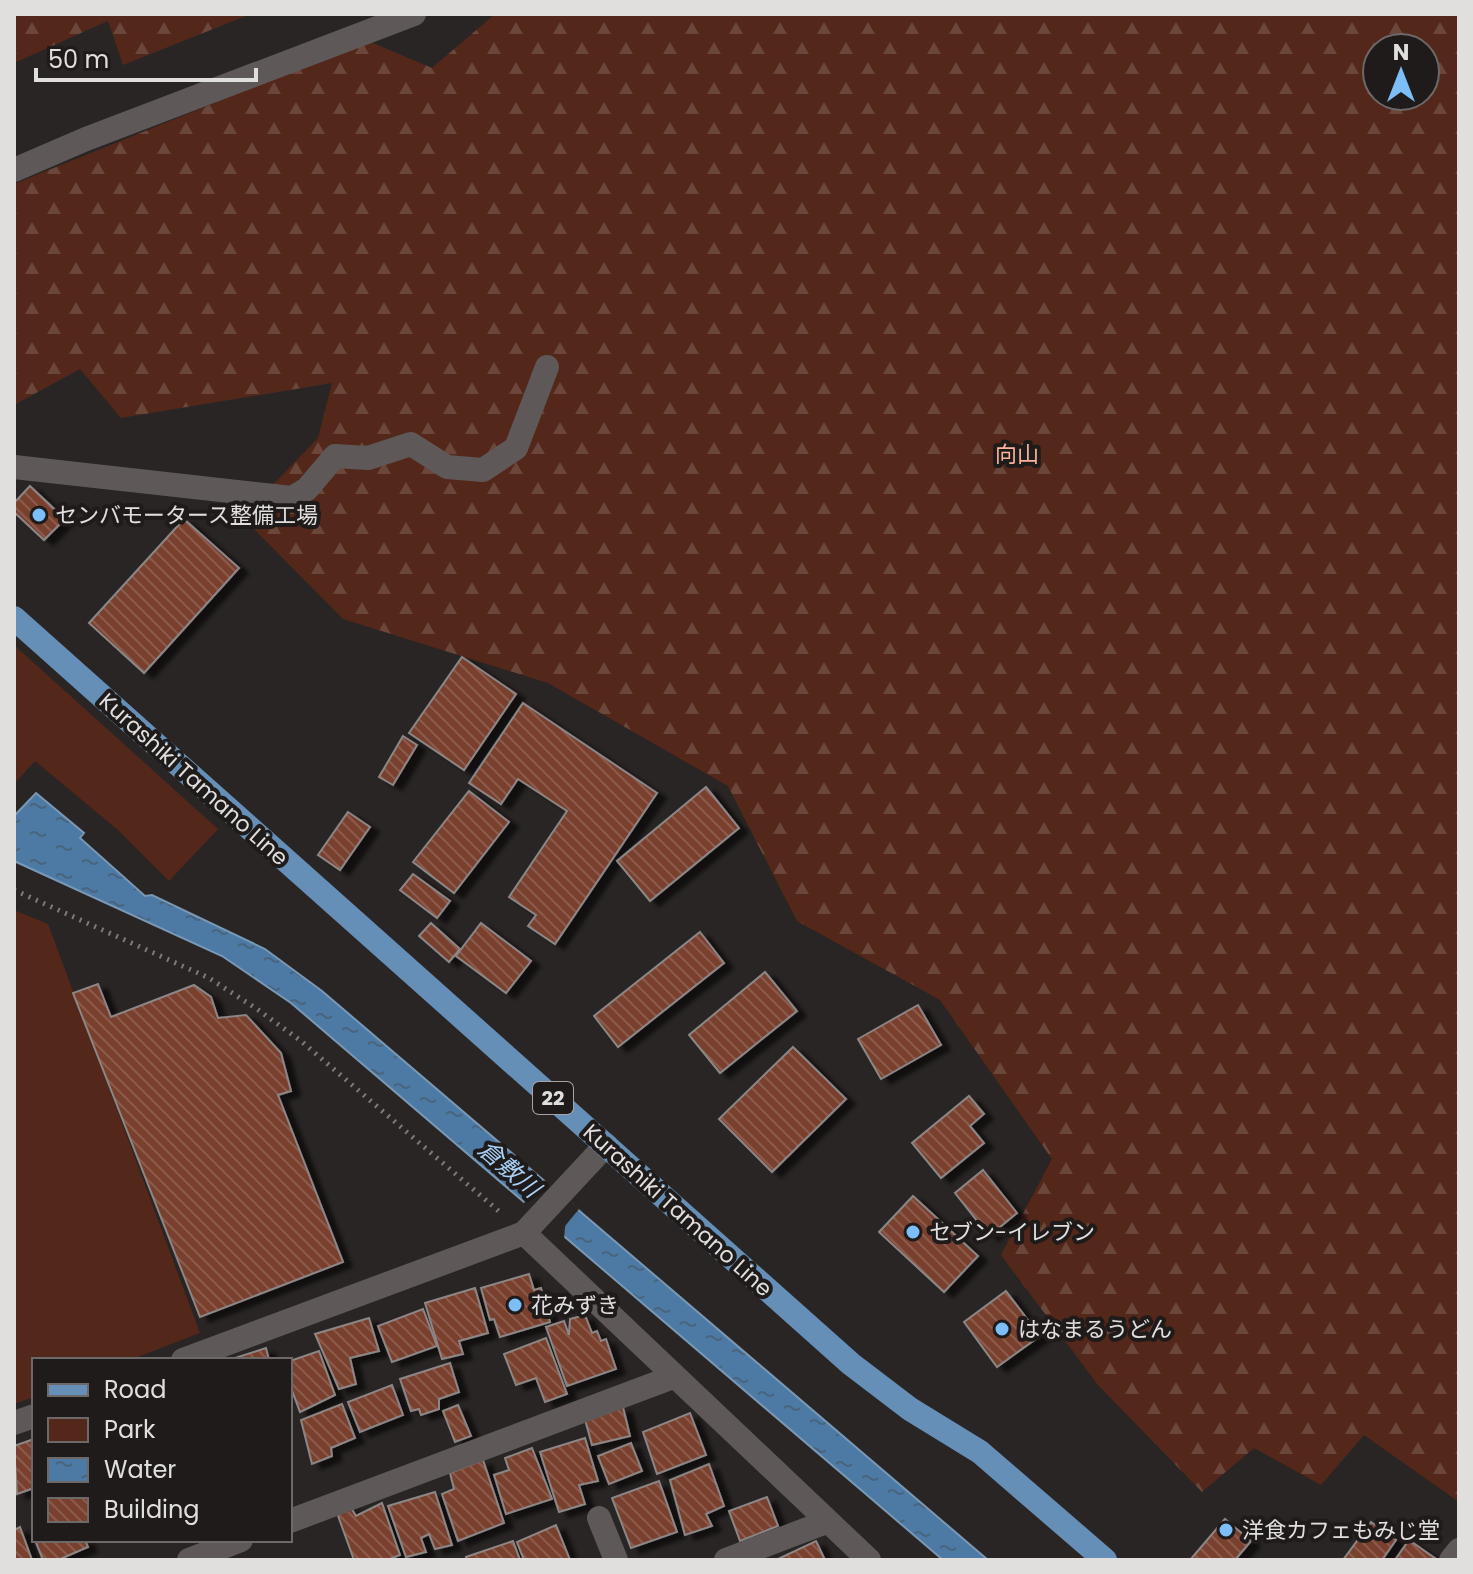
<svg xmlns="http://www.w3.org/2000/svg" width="1473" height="1574" font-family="Poppins,'Noto Sans JP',sans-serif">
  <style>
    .forest { fill: url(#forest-firs); fill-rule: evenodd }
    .green { fill: #532719 }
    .water { fill: url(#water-ripples); stroke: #7998b5; stroke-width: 2 }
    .pier { fill: #292524 }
    .building { fill: url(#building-back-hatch); stroke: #8c8786; stroke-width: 2; filter: url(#shadow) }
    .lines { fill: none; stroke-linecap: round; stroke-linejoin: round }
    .path { stroke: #7d7a79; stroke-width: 5; stroke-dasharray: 2 6; stroke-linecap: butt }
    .street { stroke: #5e5958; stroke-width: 24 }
    .primary { stroke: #658fb7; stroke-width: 24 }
    .poi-dot { fill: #7dbef9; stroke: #1f1b1a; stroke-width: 3 }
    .labels { text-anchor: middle; stroke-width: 8; stroke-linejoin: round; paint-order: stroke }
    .shield { fill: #1f1b1a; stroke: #a7a4a3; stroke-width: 2 }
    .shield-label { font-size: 20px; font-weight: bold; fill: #e1dfde }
    .park-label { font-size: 22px; fill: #fab29b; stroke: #1f1b1a }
    .poi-label { font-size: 22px; fill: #e1dfde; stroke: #1f1b1a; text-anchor: start }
    .street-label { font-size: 22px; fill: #e1dfde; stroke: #1f1b1a }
    .water-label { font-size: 24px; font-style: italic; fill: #a9d0f7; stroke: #1f1b1a }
  </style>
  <defs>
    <pattern id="forest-firs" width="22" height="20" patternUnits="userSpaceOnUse" patternTransform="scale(2)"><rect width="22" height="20" fill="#532719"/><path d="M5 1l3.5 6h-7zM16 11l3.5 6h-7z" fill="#6b463a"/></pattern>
    <pattern id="water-ripples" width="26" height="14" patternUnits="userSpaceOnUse" patternTransform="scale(2)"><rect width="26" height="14" fill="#4c7aa4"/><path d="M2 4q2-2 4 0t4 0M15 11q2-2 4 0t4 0" fill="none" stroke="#49647d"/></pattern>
    <pattern id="building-back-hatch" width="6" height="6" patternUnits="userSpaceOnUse" patternTransform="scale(2)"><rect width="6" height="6" fill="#79402e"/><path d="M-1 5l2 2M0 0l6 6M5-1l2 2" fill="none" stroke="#8c5b4c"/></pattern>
    <filter id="shadow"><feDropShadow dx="9" dy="5" stdDeviation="2" flood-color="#0009"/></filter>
  </defs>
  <rect width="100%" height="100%" fill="#292524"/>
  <g class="forest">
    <path d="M14,14H251L123,65L108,21L14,63Z"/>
    <path d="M495,14H1459V1502L1364,1435L1321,1485L1254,1448L1202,1492L1098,1385L1001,1255L1052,1159L940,1000L797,921L728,786L548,683L343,619L242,517L318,438L332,383L121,418L80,369L14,405V184L368,41L432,68ZM1377,48H1425V96H1377Z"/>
  </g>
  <g class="green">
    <path d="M14,645L218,829L169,881L118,830L35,761L14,784Z"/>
    <path d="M14,910L48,924L200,1333L130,1360H34V1397L14,1404Z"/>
  </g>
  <path class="water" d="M36,793L84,833L80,838L145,896L152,895L265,949L322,991L988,1560H943L291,1003L222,956L14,861V816Z"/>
  <path class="pier" d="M546,1180L579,1209L565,1226L564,1240L521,1206Z"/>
  <g class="building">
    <path d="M30,486L65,519L44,540L14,512V503Z"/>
    <path d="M184,519L239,568L144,673L89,623Z"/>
    <path d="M462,657L516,694L464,770L409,733Z"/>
    <path d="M523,703L657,793L555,944L528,926L536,915L509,897L567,811L518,779L501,804L469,783Z"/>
    <path d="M403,736L417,745L393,785L379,777Z"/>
    <path d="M706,787L739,828L650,901L617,861Z"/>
    <path d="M469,791L509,822L454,893L413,862Z"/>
    <path d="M348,812L370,827L340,870L318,855Z"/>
    <path d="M413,874L450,901L437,918L400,890Z"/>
    <path d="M431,923L460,949L449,962L419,936Z"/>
    <path d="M481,923L531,961L506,993L456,956Z"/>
    <path d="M700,932L724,963L618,1047L594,1016Z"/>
    <path d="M765,972L797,1011L720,1073L689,1035Z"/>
    <path d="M98,984L111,1017L194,985L211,997L218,1018L246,1015L281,1053L291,1091L278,1095L343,1262L200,1317L73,993Z"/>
    <path d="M918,1005L941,1045L881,1079L858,1039Z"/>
    <path d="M793,1047L846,1099L772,1172L719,1119Z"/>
    <path d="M969,1096L984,1114L970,1126L984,1143L941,1178L912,1143Z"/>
    <path d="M983,1170L1017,1213L989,1236L955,1193Z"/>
    <path d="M913,1196L978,1256L944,1292L879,1232Z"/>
    <path d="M529,1274L534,1290L541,1288L550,1322L500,1337L494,1319L490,1320L481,1288Z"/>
    <path d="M475,1288L488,1333L459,1341L463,1354L442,1359L425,1303Z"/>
    <path d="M1006,1291L1040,1336L997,1367L964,1322Z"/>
    <path d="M423,1309L437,1346L392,1362L378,1326Z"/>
    <path d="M585,1315L592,1333L597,1331L601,1341L606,1339L616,1369L567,1386L546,1327L564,1321L569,1335L570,1319Z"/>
    <path d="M369,1318L379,1351L350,1358L356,1384L339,1389L315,1334Z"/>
    <path d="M546,1338L567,1394L545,1402L536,1378L516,1385L504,1354Z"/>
    <path d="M266,1348L269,1360H229Z"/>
    <path d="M319,1351L335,1395L300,1412L290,1385V1361Z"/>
    <path d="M450,1363L459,1392L439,1399V1409L421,1415L419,1409L411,1411L400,1379Z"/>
    <path d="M392,1385L403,1415L360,1432L348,1402Z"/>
    <path d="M342,1404L355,1438L331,1448L332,1456L312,1464L301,1420Z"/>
    <path d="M458,1405L471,1436L455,1442L443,1411Z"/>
    <path d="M623,1407L630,1436L592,1445L584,1416Z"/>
    <path d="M690,1413L706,1455L657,1474L643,1432Z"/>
    <path d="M585,1438L598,1481L579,1485L585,1504L559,1512L540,1452Z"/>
    <path d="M34,1439V1488L17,1494L14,1446Z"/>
    <path d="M631,1443L642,1471L609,1484L598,1456Z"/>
    <path d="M532,1448L552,1499L506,1514L494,1475L509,1470L505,1458Z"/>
    <path d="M483,1460L504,1523L458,1541L442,1494L454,1489L450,1473Z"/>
    <path d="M709,1464L724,1506L706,1514L712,1526L685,1535L670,1480Z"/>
    <path d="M659,1481L677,1532L631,1548L612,1498Z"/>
    <path d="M435,1492L452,1545L435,1549L429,1534L421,1538L426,1552L406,1557L388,1506Z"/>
    <path d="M767,1497L778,1526L740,1541L729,1511Z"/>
    <path d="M382,1503L400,1555L387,1560H354L337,1513L350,1506L356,1516Z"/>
    <path d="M1225,1519L1251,1541L1235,1560H1190Z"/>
    <path d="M1371,1522L1396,1540L1382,1560H1343Z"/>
    <path d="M556,1525L570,1560H524L517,1542Z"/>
    <path d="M20,1527L32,1560H14V1530Z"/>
    <path d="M35,1540H85L88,1547L58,1560H43Z"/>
    <path d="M1409,1540L1436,1559L1435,1560H1395Z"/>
    <path d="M513,1541L520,1560H467L466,1557Z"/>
    <path d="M816,1541L825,1560H776Z"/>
  </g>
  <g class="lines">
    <path class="path" d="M14,890L209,978L257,1009L301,1041L502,1214"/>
    <g class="street">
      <path d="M14,170L86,139L414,14"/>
      <path d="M14,467L292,498L307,489L335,456L368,458L411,444L447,467L483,470L516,448L547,367"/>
      <path d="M524,1233L869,1560"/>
      <path d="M183,1360L524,1233L606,1145"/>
      <path d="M14,1423L34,1416"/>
      <path d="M599,1518L616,1560"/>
      <path d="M290,1521L673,1377"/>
      <path d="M189,1560L241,1540"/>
      <path d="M726,1560L826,1522"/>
      <path d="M1451,1560L1459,1550"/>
    </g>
    <path class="primary" d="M14,618L851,1364L910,1409L980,1452L1105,1560"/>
  </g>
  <g class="poi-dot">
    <circle cx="39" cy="515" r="8"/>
    <circle cx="913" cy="1232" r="8"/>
    <circle cx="515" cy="1305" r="8"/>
    <circle cx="1002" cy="1329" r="8"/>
    <circle cx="1226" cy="1530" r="8"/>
  </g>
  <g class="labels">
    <rect class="shield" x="533" y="1082" width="40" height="32" rx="6"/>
    <g class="shield-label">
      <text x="553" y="1105">22</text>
    </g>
    <g class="park-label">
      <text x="1017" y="462">向山</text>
    </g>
    <g class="poi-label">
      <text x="55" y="523">センバモータース整備工場</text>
      <text x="929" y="1240">セブン-イレブン</text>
      <text x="531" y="1313">花みずき</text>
      <text x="1018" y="1337">はなまるうどん</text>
      <text x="1242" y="1538">洋食カフェもみじ堂</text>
    </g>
    <g class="street-label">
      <text transform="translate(194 779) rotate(42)" y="8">Kurashiki Tamano Line</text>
      <text transform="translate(678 1210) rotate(42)" y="8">Kurashiki Tamano Line</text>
    </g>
    <g class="water-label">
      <text transform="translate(509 1169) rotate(41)" y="8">倉敷川</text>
    </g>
  </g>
  <rect width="1473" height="1574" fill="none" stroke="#e1dfde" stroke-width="32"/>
  <rect x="32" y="1358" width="260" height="184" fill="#1f1b1a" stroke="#6d6968" stroke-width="2"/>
  <rect x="48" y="1384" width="40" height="12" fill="#658fb7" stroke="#6d6968" stroke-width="2"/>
  <text x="104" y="1398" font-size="24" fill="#e1dfde">Road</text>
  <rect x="48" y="1418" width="40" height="24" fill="#532719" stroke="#6d6968" stroke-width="2"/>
  <text x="104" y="1438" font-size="24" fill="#e1dfde">Park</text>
  <rect x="48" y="1458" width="40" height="24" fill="url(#water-ripples)" stroke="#6d6968" stroke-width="2"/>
  <text x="104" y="1478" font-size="24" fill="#e1dfde">Water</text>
  <rect x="48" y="1498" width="40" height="24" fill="url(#building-back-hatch)" stroke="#6d6968" stroke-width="2"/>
  <text x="104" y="1518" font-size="24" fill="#e1dfde">Building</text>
  <g transform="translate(1401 72)"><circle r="38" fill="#1f1b1a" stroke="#6d6968" stroke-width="2"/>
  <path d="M0-6L14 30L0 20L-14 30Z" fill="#7dbef9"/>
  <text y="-12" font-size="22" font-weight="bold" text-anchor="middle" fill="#e1dfde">N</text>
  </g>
  <path d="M36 68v12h220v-12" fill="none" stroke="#e1dfde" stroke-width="4"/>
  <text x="48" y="68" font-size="24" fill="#e1dfde" stroke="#1f1b1a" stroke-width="6" paint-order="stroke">50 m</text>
</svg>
